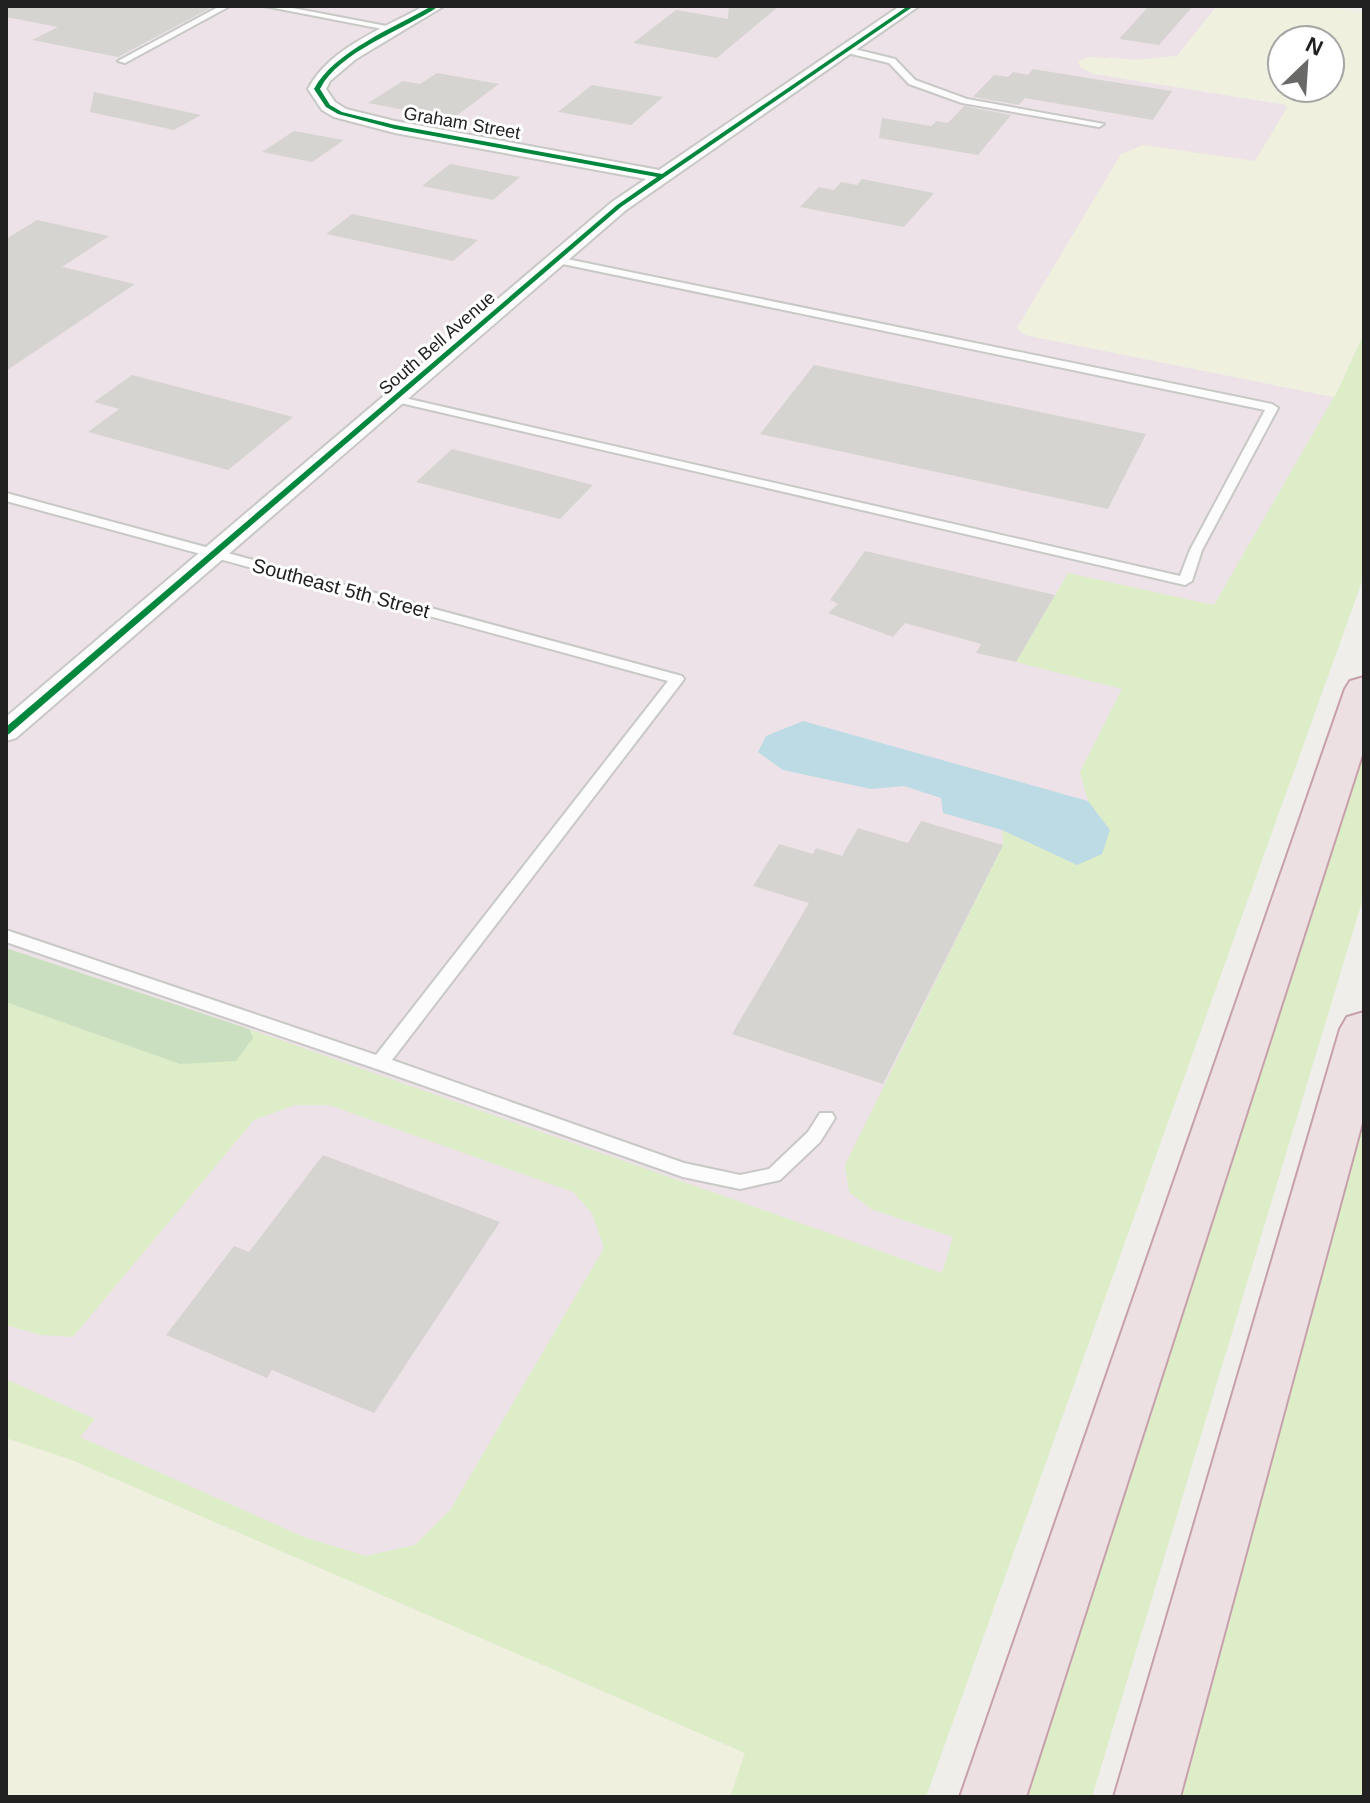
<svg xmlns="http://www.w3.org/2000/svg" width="1370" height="1803" font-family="Arial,sans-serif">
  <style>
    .industrial { fill: #ede2e8 }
    .farmland { fill: #eff0dd; fill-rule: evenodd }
    .grass { fill: #dcedc8 }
    .forest { fill: #cadfbf }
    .water { fill: #bddbe4 }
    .building { fill: #d6d4d1 }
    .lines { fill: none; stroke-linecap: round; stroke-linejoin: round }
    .service-casing { stroke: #c8c8c6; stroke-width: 4 }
    .minor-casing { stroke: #c8c8c6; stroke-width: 4 }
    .motorway-casing { stroke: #c6a0aa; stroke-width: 4 }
    .service { fill: #fdfcfc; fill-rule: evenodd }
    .minor { fill: #fdfcfc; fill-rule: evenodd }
    .motorway { fill: #ece0e2; fill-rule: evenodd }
    .cycleway-casing { stroke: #fff; stroke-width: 5 }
    .cycleway { fill: #00873e; fill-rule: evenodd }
    .labels { text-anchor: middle; stroke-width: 6; stroke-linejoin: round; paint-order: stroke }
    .far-street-label { font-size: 18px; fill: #212121; stroke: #fff }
    .street-label { font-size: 20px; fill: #212121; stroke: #fff }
  </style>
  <rect width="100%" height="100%" fill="#f0eeea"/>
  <path class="industrial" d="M6,6H1217L1177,56L1136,60L1108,57L1095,74L1286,105L1287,108L1256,161L1248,162L1018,328L1025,335L1334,397L745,1753L72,1460L6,1438Z"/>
  <g class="farmland">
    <path d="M1217,6H1317L1364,13V333L1334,397L1025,335L1017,328L1121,154L1143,145L1255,161L1287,108L1285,104L1095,74L1081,68L1078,61L1089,57L1136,60L1177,56ZM1282,40H1330V88H1282Z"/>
    <path d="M6,1438L72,1460L745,1753L730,1797H6Z"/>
  </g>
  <g class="grass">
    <path d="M1364,333V576L926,1797H730L745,1753L72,1460L6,1438V1379L95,1419L80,1437L304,1537L366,1556L415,1545L450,1510L604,1248L592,1213L573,1192L329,1105H295L254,1120L73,1337L41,1335L6,1325V1002L180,1064L253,1039L249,1029L942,1273L953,1237L871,1209L849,1192L845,1165L1003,845L1002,830L1077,865L1110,830L1088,801L1080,772L1122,689L1016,662L1068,573L1214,605L1338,390Z"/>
    <path d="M1364,738V895L1092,1797H1013Z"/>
    <path d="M1364,1118V1797H1182Z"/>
  </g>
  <path class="forest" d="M6,948L249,1029L253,1038L236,1061L180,1064L6,1002Z"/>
  <path class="water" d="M803,721L1088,801L1110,830L1102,854L1077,865L1002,830L943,813L941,798L904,786L871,789L783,770L758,752L766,736Z"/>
  <g class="building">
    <path d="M7,6H214L118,57L32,40L58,27L6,17Z"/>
    <path d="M729,6H779L717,58L633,43L676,10L728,19Z"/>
    <path d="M1149,6H1193L1159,45L1119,39Z"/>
    <path d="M1033,69L1094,79L1172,91L1153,120L1025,98L1019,105L973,97L994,75L1008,77L1013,72L1028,75Z"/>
    <path d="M437,73L499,84L452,119L368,103L403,81L420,84Z"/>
    <path d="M592,85L663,97L631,125L558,112Z"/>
    <path d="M94,92L201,115L174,130L90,112Z"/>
    <path d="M964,106L1011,115L978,155L879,138L882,118L931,126L937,121L948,123Z"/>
    <path d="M294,131L344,140L312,162L262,152Z"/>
    <path d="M450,164L520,177L493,200L422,186Z"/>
    <path d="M862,179L934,193L904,227L800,207L819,187L834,190L841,182L857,185Z"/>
    <path d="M352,214L478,240L453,261L326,234Z"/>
    <path d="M37,220L109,236L62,267L135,284L6,371V239Z"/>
    <path d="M814,365L1146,434L1108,509L760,434Z"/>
    <path d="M132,375L293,417L228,470L88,432L119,409L94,402Z"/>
    <path d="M452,449L593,485L560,519L416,482Z"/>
    <path d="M865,551L1055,595L1016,662L976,653L981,644L905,623L893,637L828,613L838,604L830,600Z"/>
    <path d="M921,821L1003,845L883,1084L732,1034L809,903L753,886L779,844L813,854L816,848L842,856L858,828L908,843Z"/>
    <path d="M323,1155L500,1222L374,1413L272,1370L267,1378L166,1335L234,1246L249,1252Z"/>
  </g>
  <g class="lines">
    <defs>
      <g id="service">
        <path d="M220,6H230L125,63L118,61Z"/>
        <path d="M264,6H282L402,29L398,32Z"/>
        <path d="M846,47L895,59L915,80L967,99L1104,124L1099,127L962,103L909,84L889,63L843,52V48Z"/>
        <path d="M557,257L1272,404L1278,408L1202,550L1192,581L1185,585L392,401V397L396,396L1180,576L1190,550L1265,410L553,262V258Z"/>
        <path d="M6,493L682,676L684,679L682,682L392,1060L684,1163L740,1175L769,1169L808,1132L820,1113H832L835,1118L820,1142L780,1180L740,1189L683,1177L374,1068L6,942V930L376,1055L668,681L6,501Z"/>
      </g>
      <path id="minor" d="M424,6H444L356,59L330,81L326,89L335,102L346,109L395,121L659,170L900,6H919L626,210L16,738L6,741V717L612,202L646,179L395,133L334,117L322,110L308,89C330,47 385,28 424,6Z"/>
      <g id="motorway">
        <path d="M1364,677V749L1026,1797H960L1345,689L1350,681Z"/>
        <path d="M1364,1012V1116L1180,1797H1114L1340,1029L1347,1017Z"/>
      </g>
    </defs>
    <use href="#service" class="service-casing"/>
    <use href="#minor" class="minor-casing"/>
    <use href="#motorway" class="motorway-casing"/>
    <use href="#service" class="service"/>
    <use href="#minor" class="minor"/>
    <use href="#motorway" class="motorway"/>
    <defs>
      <path id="cycleway" d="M432,6H439C404,30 339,51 320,89L330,105L342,112L395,125L662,174L908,6H914L621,207L9,734L6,735V727L617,205L657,177L395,129L338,114L326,107L314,89C333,52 397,26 432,6Z"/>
    </defs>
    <use href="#cycleway" class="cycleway-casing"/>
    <use href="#cycleway" class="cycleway"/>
  </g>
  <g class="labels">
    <g class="far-street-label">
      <text transform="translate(462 123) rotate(10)" y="6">Graham Street</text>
      <text transform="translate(437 343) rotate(-41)" y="6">South Bell Avenue</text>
    </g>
    <g class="street-label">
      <text transform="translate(341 588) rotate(15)" y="7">Southeast 5th Street</text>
    </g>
  </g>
  <rect width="1370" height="1803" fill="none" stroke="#212121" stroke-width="16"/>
  <g transform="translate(1306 64) rotate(25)"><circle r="38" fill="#ffffff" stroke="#a6a6a6" stroke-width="2"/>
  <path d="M0-6L14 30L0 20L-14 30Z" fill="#696967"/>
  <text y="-12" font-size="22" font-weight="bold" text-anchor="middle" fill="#212121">N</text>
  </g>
</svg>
